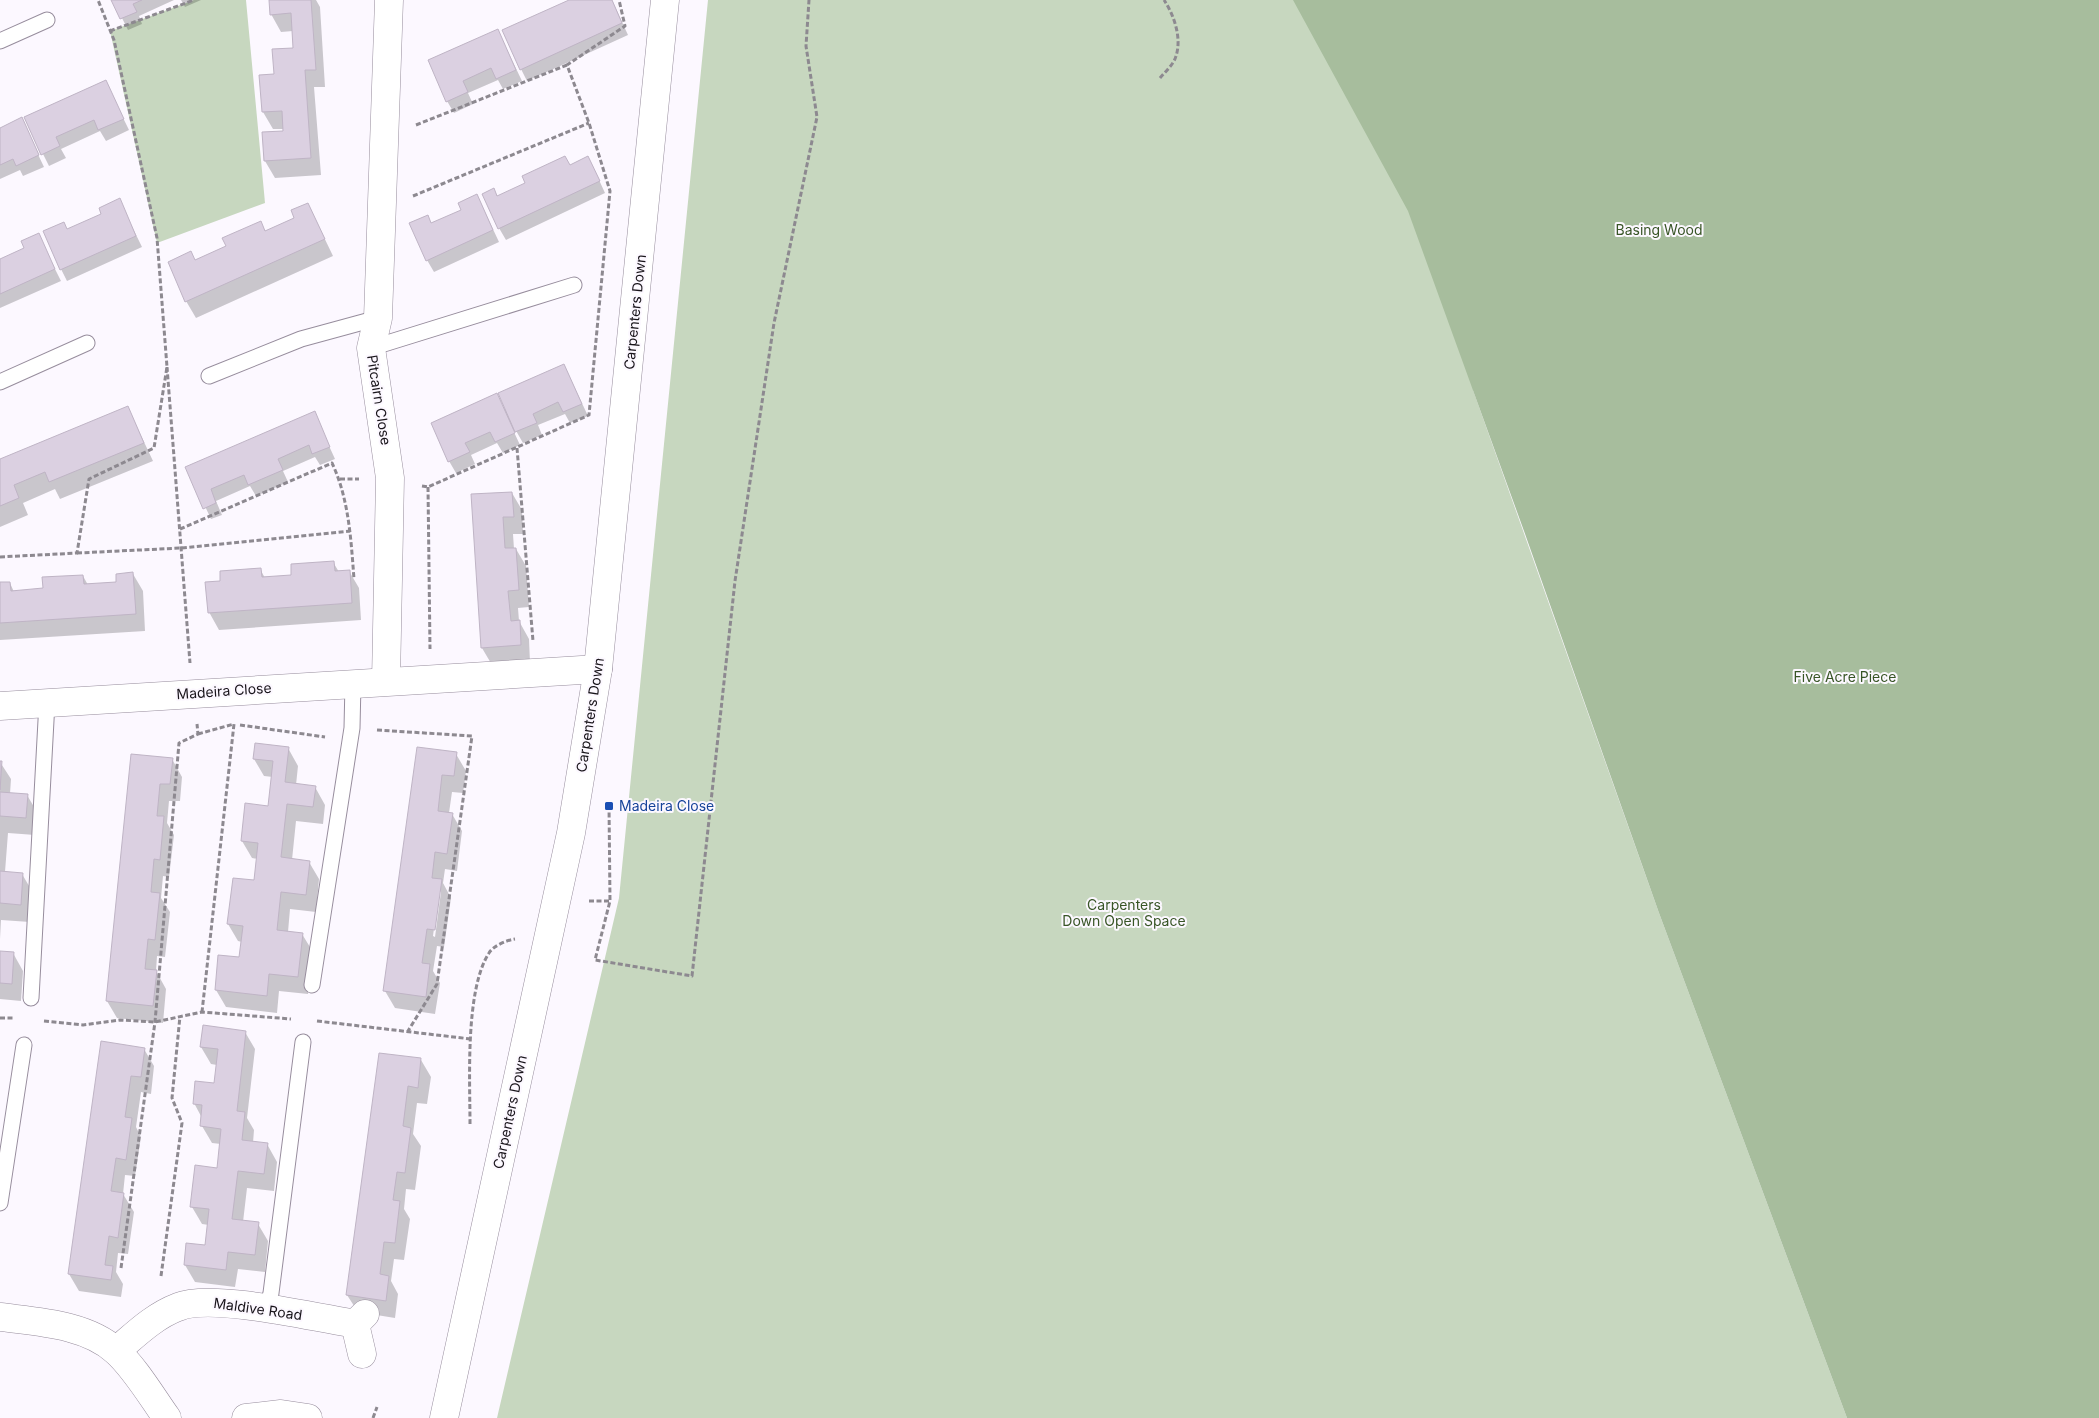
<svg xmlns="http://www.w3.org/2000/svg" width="2099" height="1418" font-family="Inter,sans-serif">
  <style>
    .green { fill: #c7d7bf }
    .forest { fill: #a7bd9d }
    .shadow { fill: #0003; fill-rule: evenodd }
    .building { fill: #dbd0e1; stroke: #bfb4c5 }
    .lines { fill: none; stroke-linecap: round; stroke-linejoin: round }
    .service-casing { stroke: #978d9d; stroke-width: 17 }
    .minor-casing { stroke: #978d9d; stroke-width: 29 }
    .tertiary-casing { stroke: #978d9d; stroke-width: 29 }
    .path { stroke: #8d8990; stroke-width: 3; stroke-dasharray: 5 2.5; stroke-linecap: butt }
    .service { stroke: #fff; stroke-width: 15 }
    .minor { stroke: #fff; stroke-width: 28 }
    .tertiary { stroke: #fff; stroke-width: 28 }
    .transit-dot { fill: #1a4fb4; stroke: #fcf8ff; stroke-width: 2 }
    .labels { text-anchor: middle; stroke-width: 4; stroke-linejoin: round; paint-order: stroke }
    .park-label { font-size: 14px; fill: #385526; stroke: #fcf8ff }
    .street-label { font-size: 14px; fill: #19151b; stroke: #fcf8ff }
    .transit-label { font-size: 14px; fill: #164399; stroke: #fcf8ff; text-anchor: start }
  </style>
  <rect width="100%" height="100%" fill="#fcf8ff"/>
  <g class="green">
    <path d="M194,0H246L265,203L157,243L110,31Z"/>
    <path d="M708,0H2099L1473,390L1659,913L1847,1418H497L619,898Z"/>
  </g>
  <path class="forest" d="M1293,0H2099V1418H1847L1659,913L1524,531L1408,211Z"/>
  <g class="shadow">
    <path d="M113,0H174L139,16L142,24L128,30Z"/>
    <path d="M181,0H201L185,7Z"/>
    <path d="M270,0H316L320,7L325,87H314L321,175L275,178L265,161L284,132V129H273L263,112L261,76L275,75L294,49L293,31L281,32L271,14Z"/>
    <path d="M572,0H612L628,35L527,81L521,69Z"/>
    <path d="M498,31L522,81L503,89L498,80L468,93L473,104L454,113L447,101Z"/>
    <path d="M105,81L129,130L106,141L100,131L61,149L66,158L49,166L25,118Z"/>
    <path d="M21,119L44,167L23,176L20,170L0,179V129Z"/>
    <path d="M570,166L594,169L605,193L506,240L499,228L494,190L498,197Z"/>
    <path d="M477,195L499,242L434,272L427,260L432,225L463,211Z"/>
    <path d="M119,200L142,247L67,281L61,269L67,231L103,215Z"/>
    <path d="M308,204L333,256L196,318L186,301L195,261L228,247L260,223L266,232L296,218Z"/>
    <path d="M38,235L61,281L0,308V260L26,249Z"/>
    <path d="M564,365L588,416L570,423L565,414L538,425L542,435L523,443L515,429L513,430L520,445L503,453L497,443L471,455L475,464L456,473L449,461L496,395L504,409Z"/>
    <path d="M128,408L153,461L60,499L55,489L23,503L28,515L0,527V461Z"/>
    <path d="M314,413L335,459L320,465L315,457L283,471L288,482L256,496L250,486L216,501L222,515L211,519L187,468Z"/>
    <path d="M512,493L522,510L523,534H513L514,549H516L526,566L529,607L518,608L519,621L529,639L530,663L492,665L482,648L472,496Z"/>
    <path d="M333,562L339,572L349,571L359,588L361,620L219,630L209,612L221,582L260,569L265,578L293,576Z"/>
    <path d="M133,574L143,591L145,631L0,640V584L10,583L14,592L45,590L83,576L88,585L117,583Z"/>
    <path d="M288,748L298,766L296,785L315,787L325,805L323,824L296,821L292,860L309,862L319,879L316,912L290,909L288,932L302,934L313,952L308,994L279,991L277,1013L226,1007L216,990L240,959L242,942L238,941L228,924L255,881L258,859L252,858L242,841L269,807L273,777L264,776L254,759Z"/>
    <path d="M418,748L456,754L466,771L463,793L452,792L449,813L452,814L462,831L457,871L445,869L443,883L451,898L444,947L437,946L433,971L440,983L435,1014L395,1008L385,991ZM439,890L441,892L435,937L433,936Z"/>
    <path d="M132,755L172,759L182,777L180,801H169L167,823L174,835L169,877L163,876L161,898L170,912L165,957L157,956L156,971L166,989L163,1023L117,1018L107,1001Z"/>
    <path d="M0,762L11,779L10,794L27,795L37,812L35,835L8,833L5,872L22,874L32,891L30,922L1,920L0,939Z"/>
    <path d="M0,952L13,953L23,971L21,1001L0,999Z"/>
    <path d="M245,1032L255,1049L247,1118L254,1130L253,1143L267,1144L277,1162L274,1191L247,1188L243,1222L258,1224L268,1241L265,1272L238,1269L235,1287L195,1282L185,1265L206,1247L209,1225L202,1224L192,1207L218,1170L221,1144L212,1143L202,1126V1118L194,1103L215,1084L217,1065L211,1064L201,1047Z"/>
    <path d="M102,1042L144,1049L154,1066L151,1094L141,1092L136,1127L141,1137L135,1176L125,1175L123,1194L134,1212L128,1254L118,1253L116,1272L123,1284L121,1297L79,1291L69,1274Z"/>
    <path d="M380,1054L421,1060L431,1077L427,1104L417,1103L413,1134L421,1146L415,1190L406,1189L404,1209L410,1219L404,1260L394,1259L391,1281L398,1294L395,1318L358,1312L347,1295Z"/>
  </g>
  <g class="building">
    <path d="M111,0H142L133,4L137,12L120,19Z"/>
    <path d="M269,0H311L316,70H305L311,158L264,161L262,132L283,131L282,111L262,112L259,75L274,74L272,49L293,48L291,13L270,15Z"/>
    <path d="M569,0H612L622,23L520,70L502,30Z"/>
    <path d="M498,29L516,70L496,79L491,68L463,81L468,92L446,102L428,60Z"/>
    <path d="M106,80L124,119L98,130L94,120L56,137L60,146L41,155L24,117Z"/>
    <path d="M22,117L39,155L16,166L13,159L0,165V128Z"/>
    <path d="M565,156L570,165L588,156L600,181L498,229L482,194L494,188L497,196L525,183L522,176Z"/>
    <path d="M477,194L493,230L426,261L409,223L428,215L431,223L461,210L458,203Z"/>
    <path d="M120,198L136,236L60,270L43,231L64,222L67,229L101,214L99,208Z"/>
    <path d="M308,203L325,239L185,302L168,262L191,251L195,260L226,246L222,238L261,221L265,231L294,218L291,210Z"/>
    <path d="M39,233L55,269L0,294V259L24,248L21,241Z"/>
    <path d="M564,364L582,404L563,412L558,402L533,414L537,423L515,432L498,393Z"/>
    <path d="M497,393L515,433L495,442L490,432L465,443L470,452L448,462L431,423Z"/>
    <path d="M128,406L144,443L49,482L45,472L14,485L19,498L0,506V459Z"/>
    <path d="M315,411L330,447L312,454L309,445L278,459L283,470L248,485L244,475L211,489L216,503L203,509L185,467Z"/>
    <path d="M512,492L514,517H503L505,548H516L519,590L508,591L511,621L520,620L521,645L481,648L471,494Z"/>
    <path d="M334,561L335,571L350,570L352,603L208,613L205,582L220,581V571L261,568L262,577L291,575V564Z"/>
    <path d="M133,572L136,614L0,623V582H10L11,591L43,588L42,577L83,575L84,584L116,582V574Z"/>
    <path d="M255,743L289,747L285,782L316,786L313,807L287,804L281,857L310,861L306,895L281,892L277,930L303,933L298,977L269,974L267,996L215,990L218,955L239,957L243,926L227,924L233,878L254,880L258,843L241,841L245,803L268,806L273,761L253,759Z"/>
    <path d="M417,747L457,752L454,776L442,775L438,811L453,813L447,854L435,852L432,878L442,879L435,930L427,929L422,963L430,964L426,997L383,991Z"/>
    <path d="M131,754L173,758L170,784H160L157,816H164L160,860L154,859L151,892L160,893L155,940L148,939L145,969L157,970L153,1006L106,1001Z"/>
    <path d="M0,761H2L0,790Z"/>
    <path d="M0,792L28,794L26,818L0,816Z"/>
    <path d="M0,871L23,873L21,905L0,903Z"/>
    <path d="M0,951L14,952L12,984L0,983Z"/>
    <path d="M203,1025L246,1031L237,1111L245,1112L242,1140L268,1143L264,1174L238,1171L232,1219L259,1222L255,1255L228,1252L226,1270L184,1265L186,1243L205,1245L209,1209L190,1207L195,1165L217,1168L221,1129L200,1126L202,1105L193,1104L195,1081L214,1083L218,1049L200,1047Z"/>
    <path d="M101,1041L145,1048L141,1077L131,1076L125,1117L132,1118L126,1160L116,1158L111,1191L124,1193L118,1238L109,1236L105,1265L113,1266L111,1280L68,1274Z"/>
    <path d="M379,1053L421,1058L418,1088L408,1086L403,1126L411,1128L405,1173L397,1172L393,1200L400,1201L395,1243L384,1242L380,1274L389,1276L386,1301L346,1295Z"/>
  </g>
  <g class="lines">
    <defs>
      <g id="service">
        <path d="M0,41L47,20"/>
        <path d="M371,348L574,285"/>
        <path d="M209,376L301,339L378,318"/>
        <path d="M0,382L87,343"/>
        <path d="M312,985L352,728L353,683"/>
        <path d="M31,998L47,702"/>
        <path d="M0,1203L24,1045"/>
        <path d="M266,1310L271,1293L303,1042"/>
      </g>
      <g id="minor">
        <path d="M386,681L390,478L371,348L378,318L389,0"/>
        <path d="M0,706L598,669"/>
        <path d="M0,1317C38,1322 86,1324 116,1351C135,1368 152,1397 167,1418"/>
        <path d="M116,1351C135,1335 154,1316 178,1307C212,1293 314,1317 355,1324"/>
        <path d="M362,1354L355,1324L365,1314"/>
        <path d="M246,1418L281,1414L308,1418"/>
      </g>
      <path id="tertiary" d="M444,1418L571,833L598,669L665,0"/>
    </defs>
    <use href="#service" class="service-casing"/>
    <use href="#minor" class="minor-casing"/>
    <use href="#tertiary" class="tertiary-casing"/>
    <g class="path">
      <path d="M110,31L194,0"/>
      <path d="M1160,78C1165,72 1174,64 1176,56C1182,38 1174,15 1164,0"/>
      <path d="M416,125L567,65"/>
      <path d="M413,196L589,123"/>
      <path d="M167,367L190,663"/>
      <path d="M517,448L533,641"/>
      <path d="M340,479H359"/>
      <path d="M422,486L428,487L589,415L610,191L589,123L567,65L625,26L619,0"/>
      <path d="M428,487L430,649"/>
      <path d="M180,529L332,463C349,499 351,540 354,579"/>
      <path d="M77,553L181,548L350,531"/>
      <path d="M0,557L77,553L89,479L154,448L167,367L157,238L114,40L98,0"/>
      <path d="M240,725L325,737"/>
      <path d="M377,730L472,736L437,984L408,1031"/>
      <path d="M198,734L234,724L202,1012"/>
      <path d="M609,805L610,901L595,960L692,976L735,581L774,323L817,117L806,46L809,0"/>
      <path d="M589,901H610"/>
      <path d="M0,1018H13"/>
      <path d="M44,1021L83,1025L120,1020L155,1022L202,1012L291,1019"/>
      <path d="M317,1021L471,1039"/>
      <path d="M470,1124C470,1080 465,990 489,953C493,946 507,940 515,939"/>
      <path d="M121,1268L155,1022L179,743L198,734L197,724"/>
      <path d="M161,1276L182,1123L172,1098L180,1016"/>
      <path d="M373,1418L377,1407"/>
    </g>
    <use href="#service" class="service"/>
    <use href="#minor" class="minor"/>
    <use href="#tertiary" class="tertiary"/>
  </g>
  <rect class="transit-dot" x="604" y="801" width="10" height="10" rx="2.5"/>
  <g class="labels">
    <g class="park-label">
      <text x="1659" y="235">Basing Wood</text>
      <text x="1845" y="682">Five Acre Piece</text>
      <text x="1124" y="910">Carpenters<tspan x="1124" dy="16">Down Open Space</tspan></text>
    </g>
    <g class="street-label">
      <text transform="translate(635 312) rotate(-84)" y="5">Carpenters Down</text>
      <text transform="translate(379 400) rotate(81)" y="5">Pitcairn Close</text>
      <text transform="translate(224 691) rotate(-4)" y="5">Madeira Close</text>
      <text transform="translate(590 715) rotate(-81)" y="5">Carpenters Down</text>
      <text transform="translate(510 1112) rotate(-78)" y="5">Carpenters Down</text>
      <text transform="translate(258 1309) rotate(8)" y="5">Maldive Road</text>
    </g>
    <g class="transit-label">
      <text x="619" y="811">Madeira Close</text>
    </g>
  </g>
</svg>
